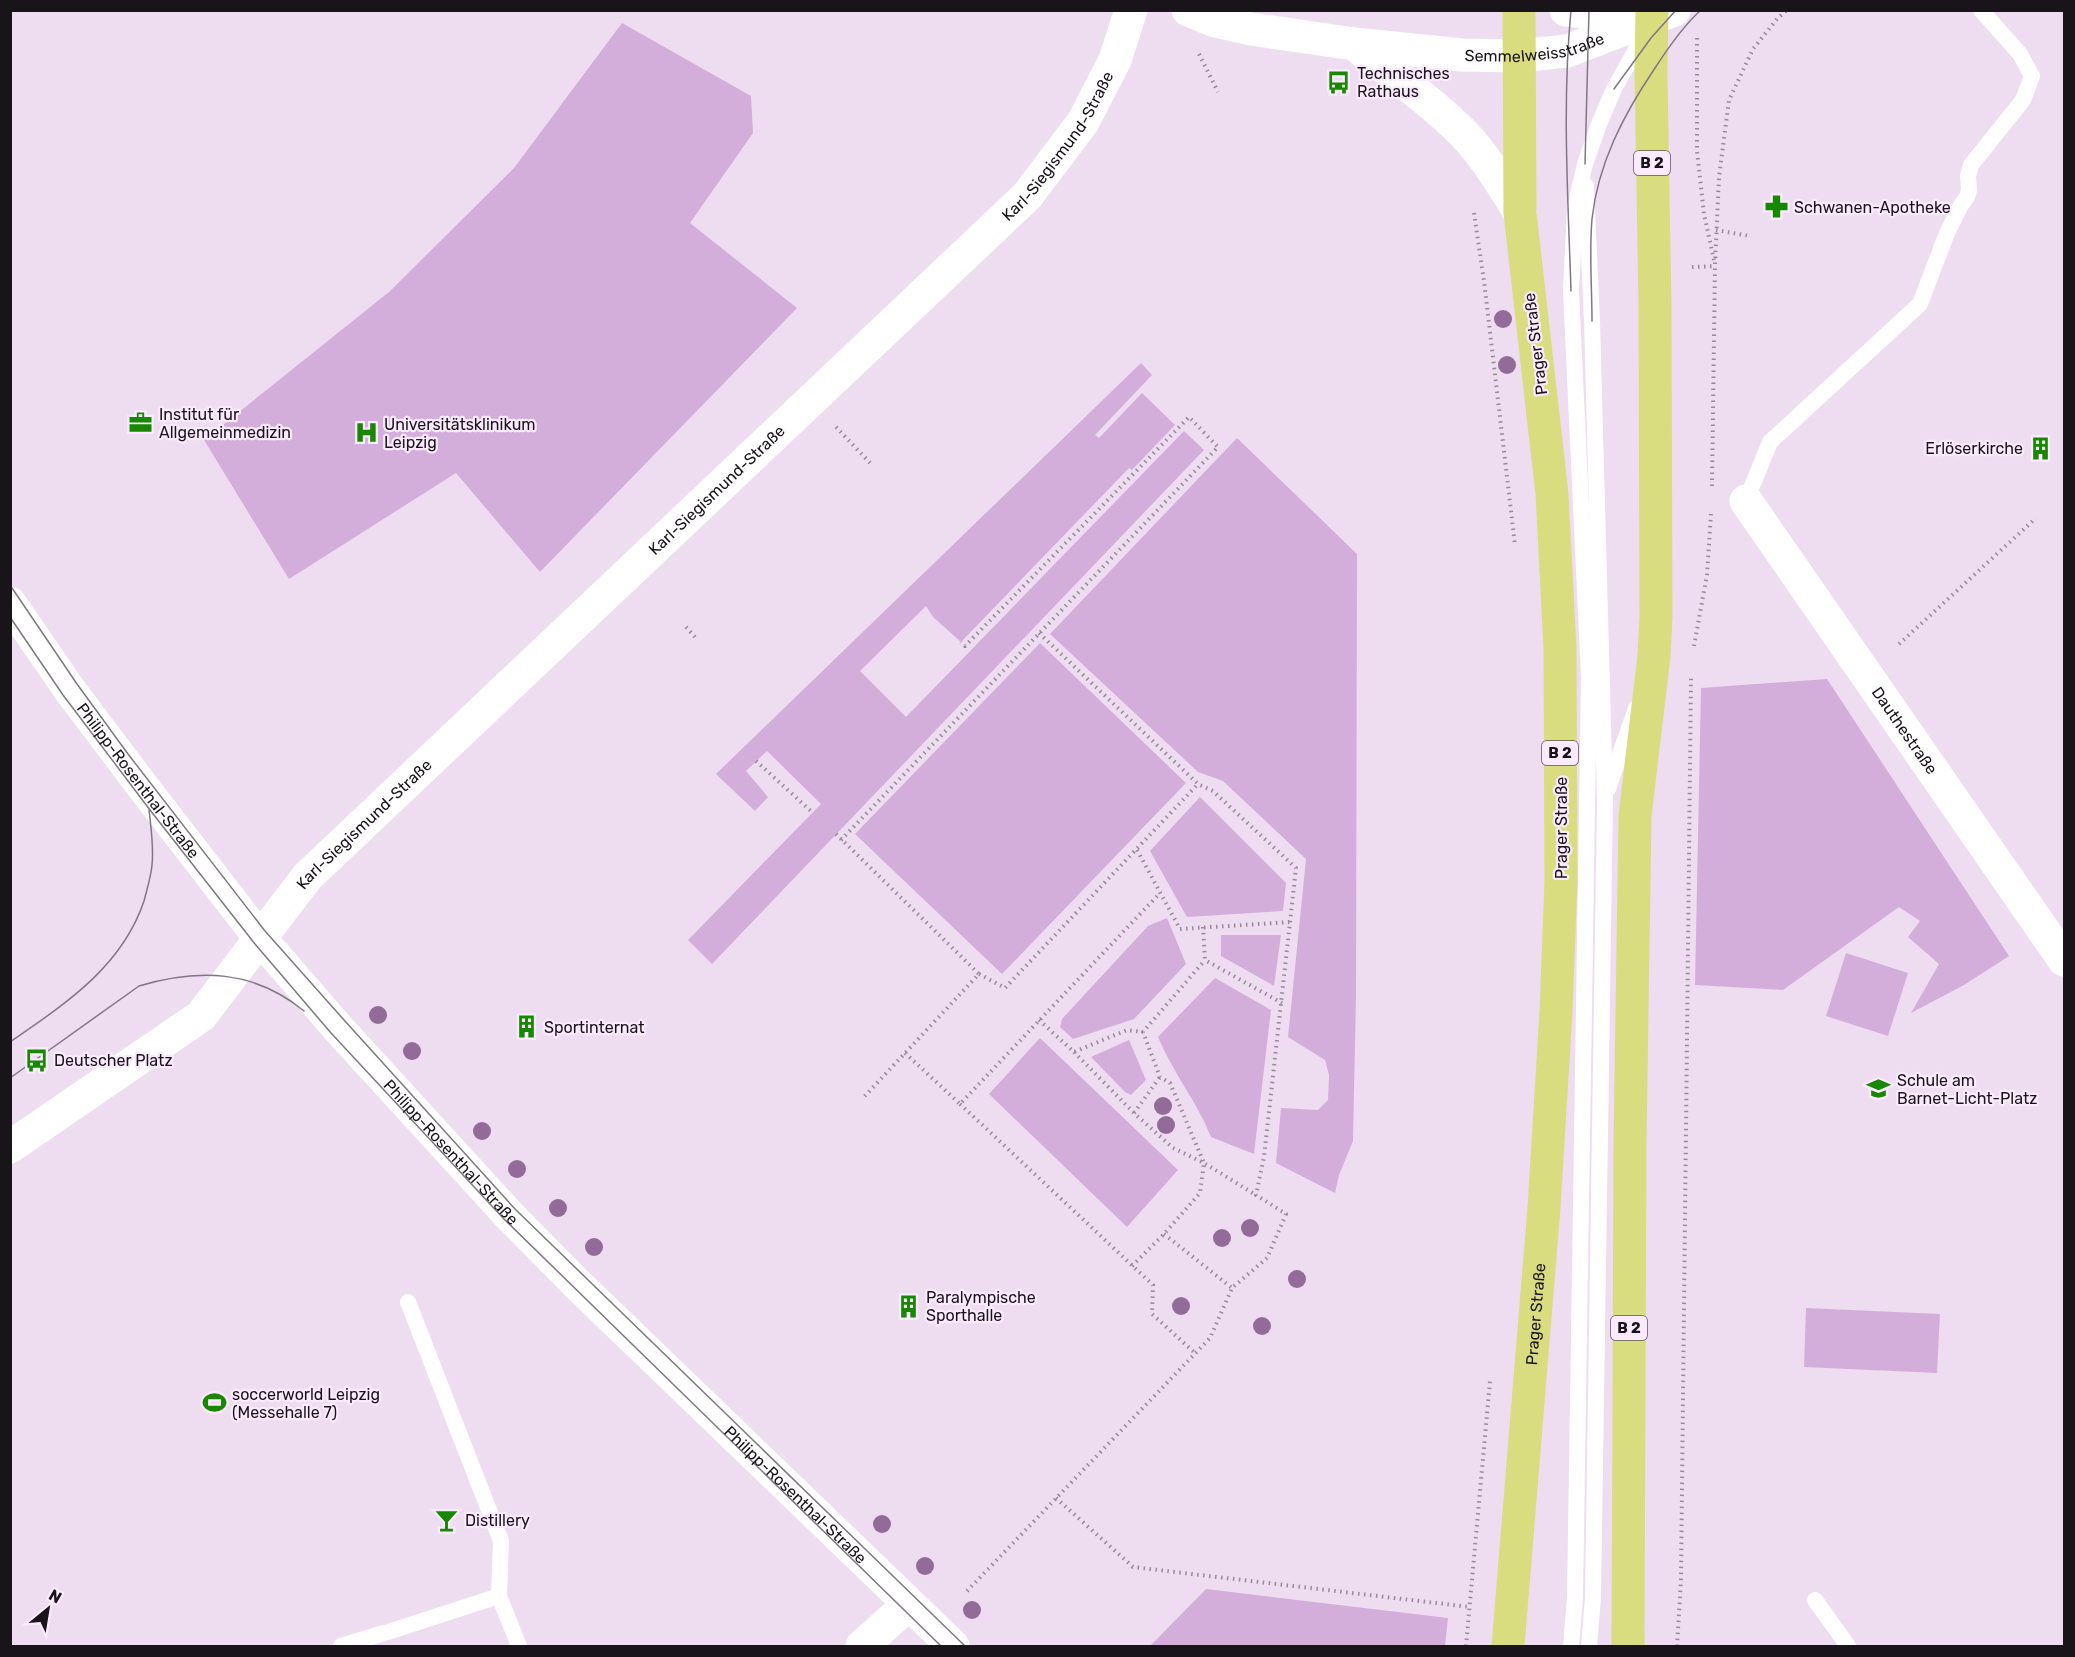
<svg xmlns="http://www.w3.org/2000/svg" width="2075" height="1657" font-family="Rubik,sans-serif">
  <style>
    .green { fill: #d4aeda }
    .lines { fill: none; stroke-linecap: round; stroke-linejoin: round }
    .path { stroke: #968a98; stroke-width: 4; stroke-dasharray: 1.5 4.5; stroke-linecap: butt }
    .lane { stroke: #fff; stroke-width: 16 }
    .street { stroke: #fff; stroke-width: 33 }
    .secondary { stroke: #fff; stroke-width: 33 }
    .primary { stroke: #dadc80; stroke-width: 33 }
    .tram { stroke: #817683; stroke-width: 1.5 }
    .tree { fill: #936b99 }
    .labels { text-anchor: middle; stroke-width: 4.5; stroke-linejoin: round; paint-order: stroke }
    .shield { fill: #fbeafe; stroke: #5d545e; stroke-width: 1.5 }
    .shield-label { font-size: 15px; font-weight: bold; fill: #19131a }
    .street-label { font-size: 16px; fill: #19131a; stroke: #fbeafe }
    .poi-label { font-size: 16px; fill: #19131a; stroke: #fbeafe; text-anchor: start }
  </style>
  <rect width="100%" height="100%" fill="#eeddf0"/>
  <g class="green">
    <path d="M622,23L751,96L753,133L690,223L797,308L540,572L456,473L289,579L204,440L389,292L514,168Z"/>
    <path d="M1141,363L1152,375L1095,435L1099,438L1142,393L1175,425L1132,470L1129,468L961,642L933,617L926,606L860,671L906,717L1184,431L1204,450L712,964L688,940L821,804L767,751L746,771L768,797L755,811L716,774Z"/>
    <path d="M1237,438L1357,554L1356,996L1353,1141L1339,1175L1335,1193L1276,1163L1281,1108L1318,1110L1328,1100L1329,1075L1325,1060L1288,1037L1306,859L1223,781L1198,772L1050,634Z"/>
    <path d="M1040,643L1186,783L1002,974L855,834Z"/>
    <path d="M1827,679L2009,956L1964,985L1911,1013L1939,964L1908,937L1920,921L1899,907L1783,990L1695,985L1701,688Z"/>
    <path d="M1200,797L1286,883L1283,911L1187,917L1150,851Z"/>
    <path d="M1167,918L1186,964L1134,1019L1073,1039L1060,1027L1062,1019L1148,926Z"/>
    <path d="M1221,935H1281L1274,986L1221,956Z"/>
    <path d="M1846,953L1908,973L1888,1036L1826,1016Z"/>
    <path d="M1215,978L1271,1010L1254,1154L1211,1137C1196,1100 1173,1073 1158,1037Z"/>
    <path d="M1040,1038L1178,1170L1127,1227L989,1094Z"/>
    <path d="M1129,1040L1146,1080L1131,1095L1125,1092L1091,1057Z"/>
    <path d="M1806,1308L1940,1314L1937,1373L1804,1367Z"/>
    <path d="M1206,1589L1448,1618L1445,1646H1150Z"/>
  </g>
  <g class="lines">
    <g class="path">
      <path d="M1697,38V151L1704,214L1714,260"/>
      <path d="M1199,54L1218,92"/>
      <path d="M1474,213L1484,281L1515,545"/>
      <path d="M1716,230L1749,236"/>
      <path d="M1692,267L1715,266"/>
      <path d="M836,427L873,466"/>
      <path d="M1712,486L1715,266L1719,177L1729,100L1753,49L1777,19L1787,10"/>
      <path d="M686,627L695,637"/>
      <path d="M1899,644L2036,518"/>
      <path d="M1694,646L1707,575L1711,514"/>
      <path d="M756,761L813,813"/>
      <path d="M836,834L979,974L863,1098"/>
      <path d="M841,840L1218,447L1189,417L965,646L961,642"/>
      <path d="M1137,850L1180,929L1291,922"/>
      <path d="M1203,927L1205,960L1282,1003"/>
      <path d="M979,974L1005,988L1198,784L1039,633"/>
      <path d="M1039,1020L1074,1052L1127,1030L1143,1032"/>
      <path d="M1074,1052L1134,1113L1173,1148L1204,1163L1256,1195"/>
      <path d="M905,1053L960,1104L1160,893"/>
      <path d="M960,1104L1153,1285L1152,1314L1195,1353"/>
      <path d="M1134,1113L1160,1077"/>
      <path d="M1164,1234L1232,1288"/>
      <path d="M1132,1266L1164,1234L1200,1193L1204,1163L1170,1083L1160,1077L1143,1032L1205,960"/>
      <path d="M1056,1498L1133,1567L1470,1607"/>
      <path d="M967,1591L1210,1338L1232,1288L1267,1258L1286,1214L1256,1195L1264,1157L1296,868L1213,791L1198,784"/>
      <path d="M1466,1646L1490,1381"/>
      <path d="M1677,1646L1681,1580L1691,678"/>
    </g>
    <g class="lane">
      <path d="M1586,186L1592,321L1605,798L1593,1598L1589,1646"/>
      <path d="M1746,501L1770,442L1920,304L1947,233L1961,205L1967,197L1969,190L1968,176L1971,165L2023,100L2032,76L2020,54L1981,10"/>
      <path d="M1608,789L1636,708"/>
      <path d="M408,1302L501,1541L499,1596L519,1646"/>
      <path d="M1815,1600L1848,1646"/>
      <path d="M388,1632L499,1596"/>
      <path d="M341,1646L384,1633"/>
      <path d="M1571,1646L1575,1598L1589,678L1571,291L1575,207L1585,164L1599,124L1614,89L1645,33"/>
    </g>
    <g class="street">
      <path id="s1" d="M1746,501L2064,960"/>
      <path id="s2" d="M10,603L69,689L143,787L259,937L337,1027L509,1215L576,1283L953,1646"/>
      <path id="s3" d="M10,1147L201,1016L307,877L1027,196L1083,122L1115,60L1131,10"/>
      <path d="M862,1646L909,1604"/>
    </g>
    <g class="secondary">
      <path id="s4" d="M1188,10L1215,21L1251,29L1354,44L1462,55L1518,56L1567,51L1674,10"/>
      <path d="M1566,10L1647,19"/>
      <path d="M1354,44C1391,73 1431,101 1464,134C1486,157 1503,186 1520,213"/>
    </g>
    <g class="primary">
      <path id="s5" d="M1508,1646L1544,1208L1556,1012L1561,881L1560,648L1552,494L1520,213L1519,10"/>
      <path d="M1628,1646L1630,1143L1635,816L1654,656L1656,617L1655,306L1651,73L1652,10"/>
    </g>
    <g class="tram">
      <path d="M1571,10C1562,104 1568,197 1571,291"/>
      <path d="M1614,89L1651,38L1676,10"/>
      <path d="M1585,164L1589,10"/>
      <path d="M1592,321C1592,287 1589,252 1592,219C1598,163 1624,114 1655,68C1668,48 1683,26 1701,10"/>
      <path d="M10,585L77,684L128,754L265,931L344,1020L515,1209L965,1646"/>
      <path d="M10,617L63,695L150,810L255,944L331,1033L503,1218L941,1646"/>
      <path d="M10,1042C65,1004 122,967 144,901C147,889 151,877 152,865C154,847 151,828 149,810"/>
      <path d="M10,1078L139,986C199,968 254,970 304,1011"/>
    </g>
  </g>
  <g class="tree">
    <circle cx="1503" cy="319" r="9"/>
    <circle cx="1507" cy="365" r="9"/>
    <circle cx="378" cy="1015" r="9"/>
    <circle cx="412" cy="1051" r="9"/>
    <circle cx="1163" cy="1106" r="9"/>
    <circle cx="1166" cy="1125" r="9"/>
    <circle cx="482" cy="1131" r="9"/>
    <circle cx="517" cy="1169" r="9"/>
    <circle cx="558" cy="1208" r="9"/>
    <circle cx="1250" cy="1228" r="9"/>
    <circle cx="1222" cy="1238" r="9"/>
    <circle cx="594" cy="1247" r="9"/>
    <circle cx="1297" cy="1279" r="9"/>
    <circle cx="1181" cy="1306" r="9"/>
    <circle cx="1262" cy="1326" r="9"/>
    <circle cx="882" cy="1524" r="9"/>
    <circle cx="925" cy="1566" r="9"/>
    <circle cx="972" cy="1610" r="9"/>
  </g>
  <defs>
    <symbol id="bus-bare" viewBox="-9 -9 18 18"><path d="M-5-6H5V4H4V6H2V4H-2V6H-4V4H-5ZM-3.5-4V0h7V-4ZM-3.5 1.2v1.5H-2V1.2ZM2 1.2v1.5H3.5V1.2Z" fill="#188702" stroke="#fbeafe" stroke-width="2.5" paint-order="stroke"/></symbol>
    <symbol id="pharmacy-bare" viewBox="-9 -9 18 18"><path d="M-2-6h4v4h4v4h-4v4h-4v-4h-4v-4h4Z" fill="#188702" stroke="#fbeafe" stroke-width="2.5" paint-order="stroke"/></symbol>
    <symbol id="office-bare" viewBox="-9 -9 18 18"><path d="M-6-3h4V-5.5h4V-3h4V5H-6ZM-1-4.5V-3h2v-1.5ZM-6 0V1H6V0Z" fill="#188702" stroke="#fbeafe" stroke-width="2.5" paint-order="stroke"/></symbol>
    <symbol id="hospital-bare" viewBox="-9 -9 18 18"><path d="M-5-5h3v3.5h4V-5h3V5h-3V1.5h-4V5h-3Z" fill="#188702" stroke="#fbeafe" stroke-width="2.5" paint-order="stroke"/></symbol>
    <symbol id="building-bare" viewBox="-9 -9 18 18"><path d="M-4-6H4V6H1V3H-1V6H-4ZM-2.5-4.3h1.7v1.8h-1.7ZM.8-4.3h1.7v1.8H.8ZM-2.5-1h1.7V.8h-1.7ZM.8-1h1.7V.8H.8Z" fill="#188702" stroke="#fbeafe" stroke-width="2.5" paint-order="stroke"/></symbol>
    <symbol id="school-bare" viewBox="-9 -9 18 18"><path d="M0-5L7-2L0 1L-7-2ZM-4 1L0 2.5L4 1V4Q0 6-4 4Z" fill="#188702" stroke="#fbeafe" stroke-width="2.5" paint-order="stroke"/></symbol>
    <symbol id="stadium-bare" viewBox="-9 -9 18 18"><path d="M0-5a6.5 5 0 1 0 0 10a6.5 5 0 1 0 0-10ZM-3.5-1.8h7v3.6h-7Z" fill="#188702" stroke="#fbeafe" stroke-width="2.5" paint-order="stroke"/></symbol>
    <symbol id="bar-bare" viewBox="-9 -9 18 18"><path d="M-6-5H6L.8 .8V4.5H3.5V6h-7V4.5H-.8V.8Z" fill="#188702" stroke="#fbeafe" stroke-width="2.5" paint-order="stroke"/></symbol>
  </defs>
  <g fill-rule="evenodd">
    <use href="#bus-bare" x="1322" y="66" width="33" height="33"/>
    <use href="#pharmacy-bare" x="1760" y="190" width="33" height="33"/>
    <use href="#office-bare" x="124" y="406" width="33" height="33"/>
    <use href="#hospital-bare" x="350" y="416" width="33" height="33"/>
    <use href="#building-bare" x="2024" y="432" width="33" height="33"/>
    <use href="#building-bare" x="510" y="1010" width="33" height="33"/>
    <use href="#bus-bare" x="20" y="1044" width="33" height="33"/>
    <use href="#school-bare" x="1862" y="1072" width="33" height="33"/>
    <use href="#building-bare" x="892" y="1290" width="33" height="33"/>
    <use href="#stadium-bare" x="198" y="1386" width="33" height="33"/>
    <use href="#bar-bare" x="430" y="1504" width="33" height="33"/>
  </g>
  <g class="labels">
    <g class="shield">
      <rect x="1634" y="151" width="36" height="24" rx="4.5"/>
      <rect x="1542" y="741" width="36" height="24" rx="4.5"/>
      <rect x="1611" y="1316" width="36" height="24" rx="4.5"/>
    </g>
    <g class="shield-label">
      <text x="1652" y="168">B 2</text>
      <text x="1560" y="758">B 2</text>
      <text x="1629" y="1333">B 2</text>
    </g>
    <g class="street-label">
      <text dy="6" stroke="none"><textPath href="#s4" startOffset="352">Semmelweisstraße</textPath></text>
      <text dy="6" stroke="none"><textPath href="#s3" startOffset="1456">Karl-Siegismund-Straße</textPath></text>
      <text transform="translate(1535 344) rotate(-97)" y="6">Prager Straße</text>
      <text dy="6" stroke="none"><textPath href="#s3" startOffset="970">Karl-Siegismund-Straße</textPath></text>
      <text dy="6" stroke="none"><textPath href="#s1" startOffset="279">Dauthestraße</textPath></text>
      <text dy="6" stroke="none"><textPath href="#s2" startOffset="219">Philipp-Rosenthal-Straße</textPath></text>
      <text dy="6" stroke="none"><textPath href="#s3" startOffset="484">Karl-Siegismund-Straße</textPath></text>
      <text transform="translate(1561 828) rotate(-90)" y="6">Prager Straße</text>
      <text dy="6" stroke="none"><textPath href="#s2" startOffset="705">Philipp-Rosenthal-Straße</textPath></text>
      <text dy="6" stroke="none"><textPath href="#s5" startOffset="333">Prager Straße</textPath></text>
      <text dy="6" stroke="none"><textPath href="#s2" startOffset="1191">Philipp-Rosenthal-Straße</textPath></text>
    </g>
    <g class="poi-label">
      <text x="1357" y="79">Technisches<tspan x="1357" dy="18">Rathaus</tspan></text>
      <text x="1794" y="213">Schwanen-Apotheke</text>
      <text x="159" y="420">Institut für<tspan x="159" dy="18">Allgemeinmedizin</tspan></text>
      <text x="384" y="430">Universitätsklinikum<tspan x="384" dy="18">Leipzig</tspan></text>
      <text x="2023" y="454" text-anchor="end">Erlöserkirche</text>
      <text x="544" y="1033">Sportinternat</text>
      <text x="54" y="1066">Deutscher Platz</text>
      <text x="1897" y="1086">Schule am<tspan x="1897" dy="18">Barnet-Licht-Platz</tspan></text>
      <text x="926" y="1303">Paralympische<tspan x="926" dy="18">Sporthalle</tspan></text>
      <text x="232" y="1400">soccerworld Leipzig<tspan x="232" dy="18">(Messehalle 7)</tspan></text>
      <text x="465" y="1526">Distillery</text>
    </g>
  </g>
  <rect width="2075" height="1657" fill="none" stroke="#19131a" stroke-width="24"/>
  <g transform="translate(48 1609) rotate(30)" stroke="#fbeafe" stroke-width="4.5" paint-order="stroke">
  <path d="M0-4.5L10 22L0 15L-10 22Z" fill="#19131a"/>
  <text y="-9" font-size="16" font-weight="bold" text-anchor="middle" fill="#19131a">N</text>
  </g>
</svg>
